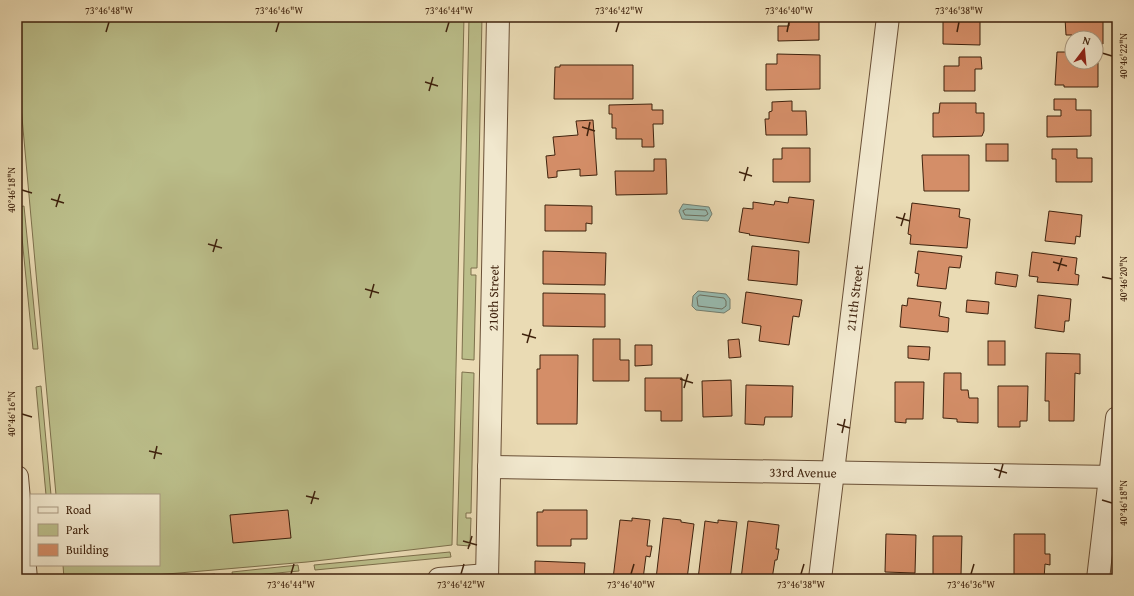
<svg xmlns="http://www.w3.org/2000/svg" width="1134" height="596" font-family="'Gentium Book Plus',serif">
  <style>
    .green { fill: #bbbe8a; stroke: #7d704c }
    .water { fill: #98bbb0; stroke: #747e6f }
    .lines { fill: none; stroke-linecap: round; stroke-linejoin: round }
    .shore { stroke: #6c6e5e; stroke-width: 1 }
    .building { fill: #d48e68; stroke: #3f220d }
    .minor-casing { stroke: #6a5037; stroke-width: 24 }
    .minor { stroke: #f1e8ce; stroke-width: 22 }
    .ticks { fill: none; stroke: #3f220d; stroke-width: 1.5 }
    .labels { text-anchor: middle; stroke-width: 3; stroke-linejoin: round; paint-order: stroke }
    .street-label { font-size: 13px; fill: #3f220d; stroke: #f1e8ce }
    .neatline { fill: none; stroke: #3f220d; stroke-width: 1.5 }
    .ticks-label { font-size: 10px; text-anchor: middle; fill: #3f220d }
  </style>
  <rect width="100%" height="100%" fill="#eadbb4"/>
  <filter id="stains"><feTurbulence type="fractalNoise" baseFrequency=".005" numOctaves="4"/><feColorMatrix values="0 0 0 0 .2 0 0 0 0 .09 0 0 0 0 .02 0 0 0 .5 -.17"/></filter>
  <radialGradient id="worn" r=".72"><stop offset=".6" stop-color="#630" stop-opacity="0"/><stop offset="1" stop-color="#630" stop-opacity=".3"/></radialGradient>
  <g class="green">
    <path d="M17,17H464L452,545L307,562L109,579H64L63,565H159V495H56L17,62Z"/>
    <path d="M469,17H482L477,268H471V275H476L474,360L462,359Z"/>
    <path d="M24,206L38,349H33L19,207Z"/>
    <path d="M462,372L474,373L471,513H466V518H471L470,546L457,545Z"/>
    <path d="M41,386L51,495H46L36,387Z"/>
    <path d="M450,552L451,557L315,570L314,565Z"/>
    <path d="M298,565L299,571L233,577L232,572Z"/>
    <path d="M215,574L216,578L164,579Z"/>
  </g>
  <g class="water">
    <path d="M683,204L709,207L712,214L708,221L682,219L679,211Z"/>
    <path d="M698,291L726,294L730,299V309L724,313L696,310L692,306L693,296Z"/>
  </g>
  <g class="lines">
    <g class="shore">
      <path d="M687,209L706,210L708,214L705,216L685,215L683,211Z"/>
      <path d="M700,295L724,298L726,301V306L722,309L698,306L697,298Z"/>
    </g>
  </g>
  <g class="building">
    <path d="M794,17L819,18V40L778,41V26H789V19H794Z"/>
    <path d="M943,17H971V20H980V45L943,44Z"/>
    <path d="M1051,17H1103V44H1096V38H1072V35H1066L1065,18Z"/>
    <path d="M1057,52H1072V62L1098,63V87H1064V85H1055Z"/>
    <path d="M777,54L820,55V89L766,90V64H777Z"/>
    <path d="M959,57H981L982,69H975V91H944V66H959Z"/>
    <path d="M560,65H633V99H554L555,67H560Z"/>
    <path d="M1054,99H1076V110H1091V136L1047,137V116H1061V110H1054Z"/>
    <path d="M792,101V111H806L807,135H766L765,119H769V112L772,111V102Z"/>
    <path d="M940,103H976V113H984V131L982,136L933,137V113H939Z"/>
    <path d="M652,104V110H663V124H653L654,147H642V139H616V128H612V114H609V105Z"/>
    <path d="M593,120L597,175L580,176V169L557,171V177L548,178L546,156L555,155L553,137L578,135L576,121Z"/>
    <rect x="986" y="144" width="22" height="17"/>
    <path d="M782,148H810V182H773V159H782Z"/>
    <path d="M1052,149H1077V158H1092V182H1056V159H1052Z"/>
    <path d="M922,155H969V191H924Z"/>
    <path d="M654,159H666L667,194L616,195L615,171H654Z"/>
    <path d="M789,197L814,200L809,243L749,235L750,234L739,232L743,208L753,209V202L774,205L775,201L788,203Z"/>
    <path d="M912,203L960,209L959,217L970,219L967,248L910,244L911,235L908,234Z"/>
    <path d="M545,205L592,206V224L586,223V231H545Z"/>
    <path d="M1049,211L1082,215L1080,237L1076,236L1075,244L1045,241Z"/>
    <path d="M752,246L799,251L797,285L748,280Z"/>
    <path d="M543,251L606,253L605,285L543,284Z"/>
    <path d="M918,251L962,256L960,268L949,267L946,289L917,286L919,274L915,273Z"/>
    <path d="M1032,252L1077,258L1075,274L1079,275L1078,285L1037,282L1038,277L1029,276Z"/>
    <path d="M996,272L1018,275L1016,287L995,284Z"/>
    <path d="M746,292L802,300L799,317L793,316L789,345L759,341L761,326L742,323Z"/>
    <path d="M543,293L605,294V327L543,326Z"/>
    <path d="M1038,295L1071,299L1069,321H1065L1064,332L1035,328Z"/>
    <path d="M908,298L941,302L939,316L949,318L948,332L900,327L902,305L907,306Z"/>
    <path d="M967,300L989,302L988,314L966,312Z"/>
    <path d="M593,339H620V360H629V381H593Z"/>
    <path d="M739,339L741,357L729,358L728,340Z"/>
    <rect x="988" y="341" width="17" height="24"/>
    <path d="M635,345H652V365L635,366Z"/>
    <path d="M908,346L930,347L929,360L908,358Z"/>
    <path d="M1046,353L1080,354V374L1075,373L1074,421H1049V401H1045Z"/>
    <path d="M540,355H578L577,424H537V369H540Z"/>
    <path d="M944,373H961V390H968L969,398H978V423L957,422V419L943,418Z"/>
    <path d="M645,378H682V421H661V411H645Z"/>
    <path d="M731,380L732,416L703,417L702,381Z"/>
    <path d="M895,382H924L923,419H906V423L895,422Z"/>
    <path d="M746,385L793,386L792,417H765L764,425L745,424Z"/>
    <path d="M998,386H1028L1027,421H1020V427H998Z"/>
    <path d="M288,510L291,538L233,543L230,515Z"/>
    <path d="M543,510H587V539H571V546H537V512H543Z"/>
    <path d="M632,518L650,520L647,546H652L650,557L646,556L643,579H613L620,520L632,521Z"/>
    <path d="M663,518L681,520V522L694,524L687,579H656Z"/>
    <path d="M718,520L737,522L730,579H698L705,521L718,523Z"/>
    <path d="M748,521L779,525L776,549H779L777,560H775L772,579H741Z"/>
    <path d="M886,534L916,535L915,573L885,572Z"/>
    <path d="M1014,534H1045V554H1050V565L1045,564L1044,579H1014Z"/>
    <path d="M933,536H962L961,575H933Z"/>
    <path d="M535,561L585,563L584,579H535Z"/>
    <path d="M897,575L921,577V579H896Z"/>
  </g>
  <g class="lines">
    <defs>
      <g id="minor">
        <path d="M489,467L1117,477"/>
        <path d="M17,477L26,579"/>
        <path d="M439,579L487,575"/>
        <path d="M487,579L498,17"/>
        <path d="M820,579L888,17"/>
        <path d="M1098,579L1117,418"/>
      </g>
    </defs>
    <use href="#minor" class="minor-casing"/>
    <use href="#minor" class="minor"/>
  </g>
  <path class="ticks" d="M106,32L109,22M276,32L279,22M446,32L449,22M616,32L619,22M787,32L789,22M957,32L959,22M1102,53L1112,56M425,82L438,86M429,91L433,77M582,127L595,131M587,136L590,122M739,172L752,176M744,181L748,167M22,190L32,193M51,199L64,203M56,207L60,194M896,217L910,221M901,226L905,213M208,244L222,248M213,252L217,239M1053,262L1067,266M1058,271L1062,258M1102,277L1112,279M365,289L379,293M370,298L374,284M522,334L536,338M527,343L531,329M680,379L693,383M684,388L688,374M22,414L32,417M837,424L850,428M842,433L845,419M149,451L162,454M154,459L157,446M994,469L1007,473M999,478L1003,464M306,496L319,499M1102,500L1112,503M311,504L315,491M463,541L477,545M468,549L472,536M291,574L294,564M461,574L464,564M631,574L634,564M801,574L804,564M971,574L974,564"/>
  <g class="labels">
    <g class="street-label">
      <text transform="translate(493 298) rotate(-89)" y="5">210th Street</text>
      <text transform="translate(854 298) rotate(-83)" y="5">211th Street</text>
      <text transform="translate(803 472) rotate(1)" y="5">33rd Avenue</text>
    </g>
  </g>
  <rect width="1134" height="596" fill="none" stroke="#eadbb4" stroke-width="44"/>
  <rect x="30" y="494" width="130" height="72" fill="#f1e8ce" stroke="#aa9981"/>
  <rect x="38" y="507" width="20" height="6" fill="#f1e8ce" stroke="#aa9981"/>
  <text x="66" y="514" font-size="12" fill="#3f220d">Road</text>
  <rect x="38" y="524" width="20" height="12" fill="#bbbe8a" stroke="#aa9981"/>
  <text x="66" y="534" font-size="12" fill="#3f220d">Park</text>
  <rect x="38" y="544" width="20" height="12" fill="#d48e68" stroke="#aa9981"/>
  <text x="66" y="554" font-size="12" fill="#3f220d">Building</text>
  <g transform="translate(1084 50) rotate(16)"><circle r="19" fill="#f1e8ce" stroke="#aa9981"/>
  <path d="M0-3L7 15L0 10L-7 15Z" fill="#8f2418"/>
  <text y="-6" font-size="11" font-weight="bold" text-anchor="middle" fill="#3f220d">N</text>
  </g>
  <rect x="22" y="22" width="1090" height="552" class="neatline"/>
  <g class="ticks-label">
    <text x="109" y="14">73°46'48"W</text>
    <text x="279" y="14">73°46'46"W</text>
    <text x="449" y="14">73°46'44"W</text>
    <text x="619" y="14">73°46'42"W</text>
    <text x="789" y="14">73°46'40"W</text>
    <text x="959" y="14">73°46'38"W</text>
    <text transform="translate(1123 56) rotate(-90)" y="4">40°46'22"N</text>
    <text transform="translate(11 190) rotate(-90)" y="4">40°46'18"N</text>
    <text transform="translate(1123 279) rotate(-90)" y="4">40°46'20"N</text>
    <text transform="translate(11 414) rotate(-90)" y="4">40°46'16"N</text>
    <text transform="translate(1123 503) rotate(-90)" y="4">40°46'18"N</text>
    <text x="291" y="588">73°46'44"W</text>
    <text x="461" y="588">73°46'42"W</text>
    <text x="631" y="588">73°46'40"W</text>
    <text x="801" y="588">73°46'38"W</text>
    <text x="971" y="588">73°46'36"W</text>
  </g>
  <rect width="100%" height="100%" filter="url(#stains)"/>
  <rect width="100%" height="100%" fill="url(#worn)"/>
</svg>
